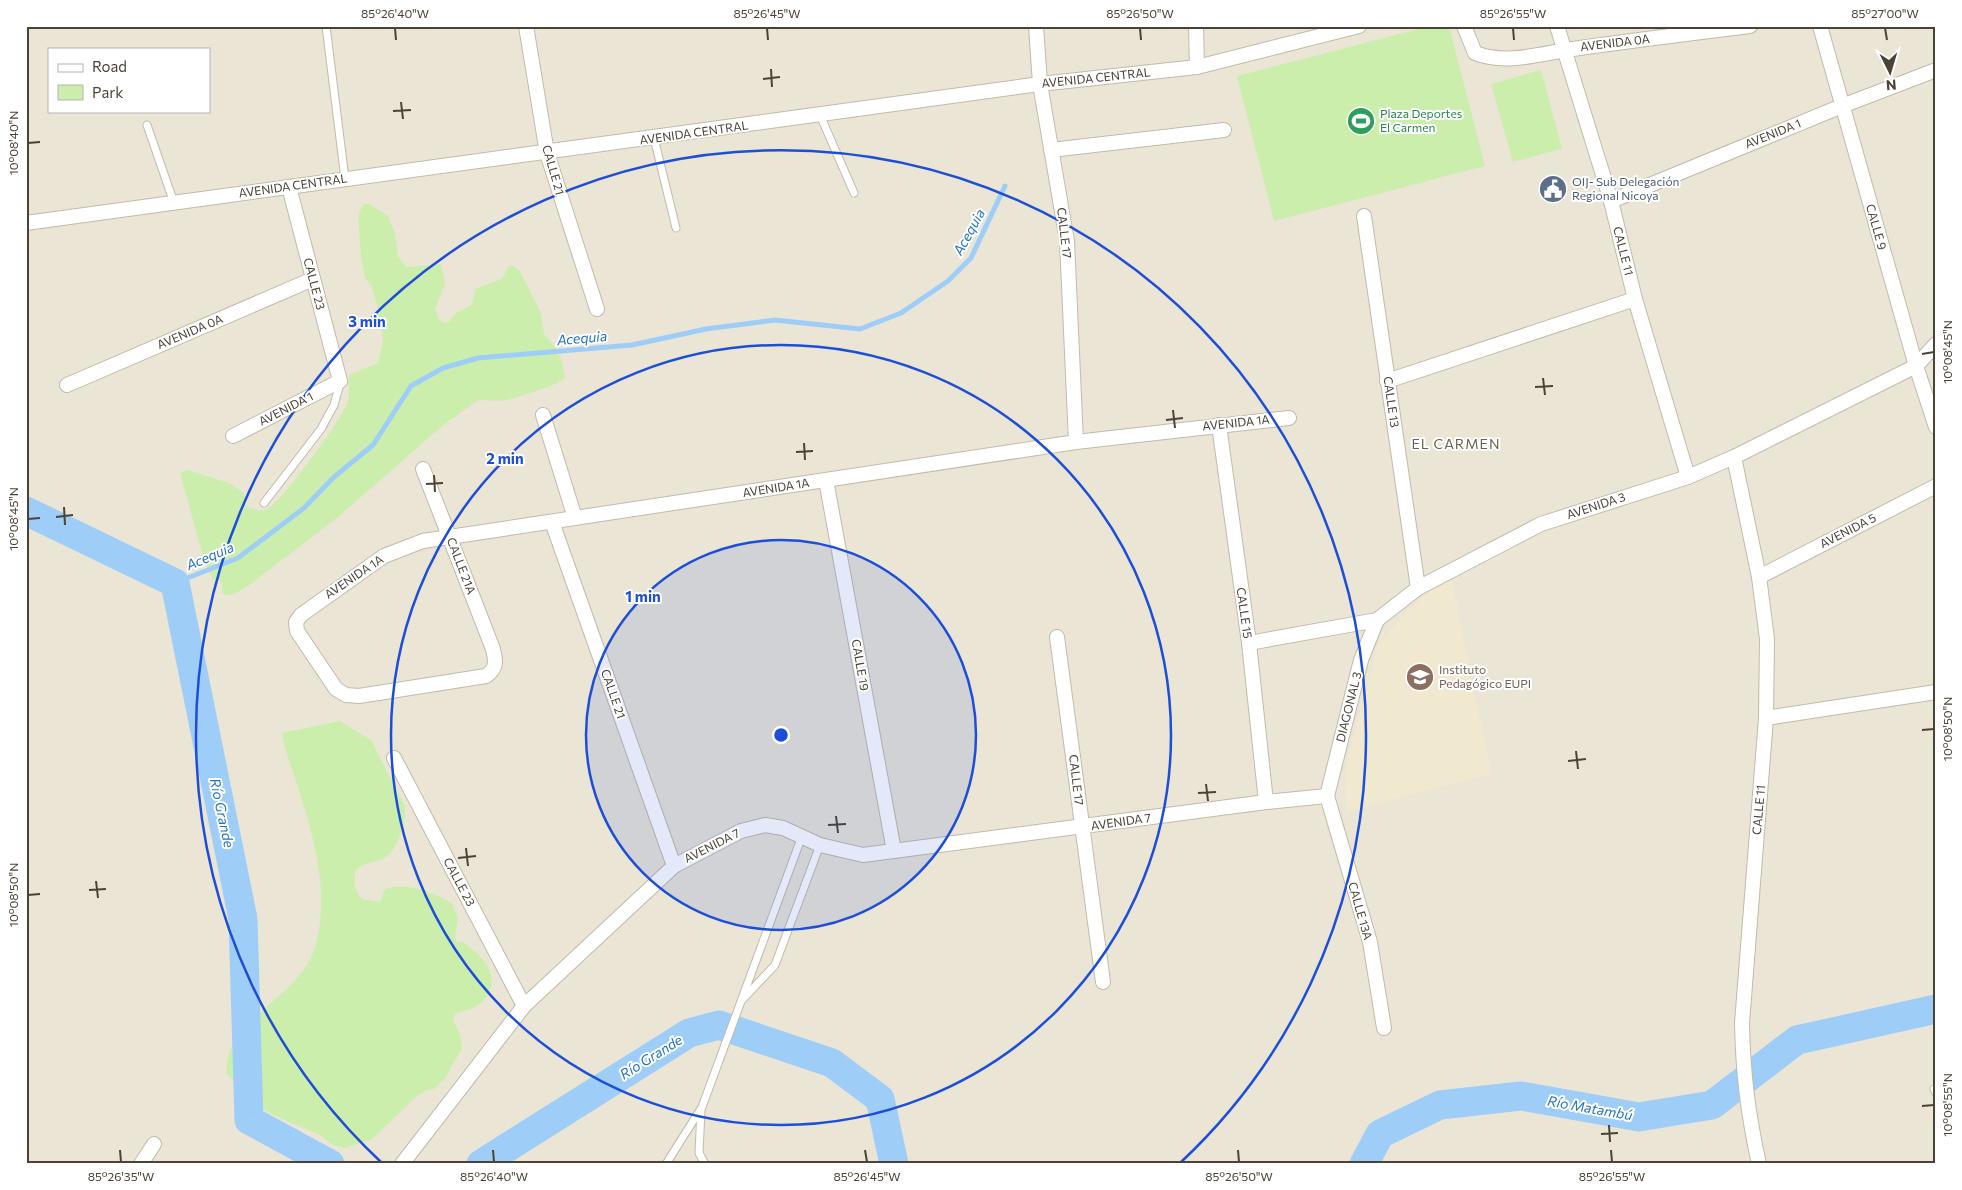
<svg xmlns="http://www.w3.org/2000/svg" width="1962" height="1190" font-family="Commissioner,sans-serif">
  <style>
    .residential { fill: #eae5d5; fill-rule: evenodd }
    .education { fill: #f0e9d0 }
    .green { fill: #cceead }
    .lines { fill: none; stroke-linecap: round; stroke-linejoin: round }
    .stream { stroke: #9ecef8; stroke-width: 5 }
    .river { stroke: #9ecef8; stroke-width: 29 }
    .lane-casing { stroke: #c2bba9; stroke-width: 9 }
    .street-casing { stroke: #c2bba9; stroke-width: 16 }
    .lane { stroke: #fff; stroke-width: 7 }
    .street { stroke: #fff; stroke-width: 14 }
    .ticks { fill: none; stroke: #4a4336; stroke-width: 2 }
    .ring { fill: none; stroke: #1d4ed8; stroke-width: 2.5 }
    .labels { text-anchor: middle; stroke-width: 4; stroke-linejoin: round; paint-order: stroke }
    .street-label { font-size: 12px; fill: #4a4336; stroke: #fff }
    .leisure-label { font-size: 12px; fill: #27864d; stroke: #fff; text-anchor: start }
    .service-label { font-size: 12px; fill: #4e5e75; stroke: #fff; text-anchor: start }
    .education-label { font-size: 12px; fill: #785e54; stroke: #fff; text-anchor: start }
    .water-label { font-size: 14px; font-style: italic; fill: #2274c3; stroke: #fff }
    .neighbourhood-label { font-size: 14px; letter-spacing: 1px; fill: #6e624c; stroke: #fff }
    .centre { fill: #1d4ed8; stroke: #fff; stroke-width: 2.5 }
    .ring-label { font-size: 15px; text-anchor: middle; font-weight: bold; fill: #1d4ed8; stroke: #fff; stroke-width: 4; stroke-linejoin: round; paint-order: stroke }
    .neatline { fill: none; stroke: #4a4336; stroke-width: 2 }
    .ticks-label { font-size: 12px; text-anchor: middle; fill: #4a4336 }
  </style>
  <rect width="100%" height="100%" fill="#f6f2e8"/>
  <path class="residential" d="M26,26H1936V1164H26ZM49,49H209V111H49Z"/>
  <path class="education" d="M1452,580L1491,774L1346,812L1345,792L1347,760L1378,645L1407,611L1429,592Z"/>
  <g class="green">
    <path d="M1430,26H1449L1485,166L1274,221L1237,76Z"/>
    <path d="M1541,70L1562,149L1513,162L1491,84Z"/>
    <path d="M363,204H369L388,216L395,233L398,257L407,267L441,264L445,284L435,309L439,319L444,323L449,322L456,313L470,306L473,302L475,289L502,279L509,266L513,265L520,272L541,313L544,334L555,347L562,361L565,378L551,386L521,396L502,401L478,400L442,426L338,517L248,586L234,594L226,595L222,593V584L219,580H213L203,556L180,473L187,470L229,483L244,493L245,505C251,509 259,512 267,509C280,504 343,418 348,402C350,395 348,383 349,375L378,363L383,341L377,304L371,285L365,278L361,256L358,216Z"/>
    <path d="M340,721L371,740L405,807C406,822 398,852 382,859C373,863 364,863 356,870C353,882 354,890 362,899L380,902L385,889C406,881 434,893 452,903L458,918L455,937L457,942H463C470,948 479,954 484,961C504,988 483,1009 455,1013L453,1020L460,1034L462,1048L445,1078L434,1089L426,1090L415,1098L371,1140L344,1148L333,1145L320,1135L275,1116L254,1103L227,1074C222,1017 301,1001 316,944C330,891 313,835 297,784C292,768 284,750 282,733Z"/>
  </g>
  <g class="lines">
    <path class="stream" d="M175,583L238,558L304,508L334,477L373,445L411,386L443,368L478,358L632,345L706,329L775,320L860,329L901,313L948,281L971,258L1005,186"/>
    <g class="river">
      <path d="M26,511L175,583L243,919L249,1120L330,1164"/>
      <path d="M481,1164L689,1033L719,1025L832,1063L880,1099L894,1164"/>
      <path d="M1364,1164L1380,1134L1440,1105L1521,1096L1639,1117L1712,1105L1797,1040L1936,1009"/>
    </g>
    <defs>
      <g id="lane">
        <path d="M326,26L345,179"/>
        <path d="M820,115L854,193"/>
        <path d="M147,125L174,203"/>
        <path d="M654,138L676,228"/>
        <path d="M264,503L321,429L334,405L340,383"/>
        <path d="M743,999L775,965L820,845"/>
        <path d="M1934,1089L1936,1093"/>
        <path d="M701,1110L699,1153L705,1164"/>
        <path d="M666,1164L702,1107L802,836"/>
      </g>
      <g id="street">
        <path d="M526,26L547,153L597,309"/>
        <path d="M1036,26L1040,84L1067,241L1076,442"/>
        <path d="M1196,26L1197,67"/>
        <path d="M1464,26L1475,53C1509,66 1545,52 1580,48C1636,40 1693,33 1750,26"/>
        <path d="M1557,26L1611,201L1635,299L1688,477"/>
        <path d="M1820,26L1916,366L1936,427"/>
        <path d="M1051,150L1224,130"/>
        <path d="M1611,201L1842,106L1936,70"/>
        <path d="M1364,216L1418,588"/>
        <path d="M26,223L1040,84L1197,67L1359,26"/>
        <path d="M1387,381L1635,299"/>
        <path d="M67,385L313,279"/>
        <path d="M543,415L575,518"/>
        <path d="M1219,425L1249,643L1266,802"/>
        <path d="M233,436L340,381L289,187"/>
        <path d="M1734,457L1759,577L1767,639L1766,718L1742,1023C1743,1074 1748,1114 1759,1164"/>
        <path d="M423,469L493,649C496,662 497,668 486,676L359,696L346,695L336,689L297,631L296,622L301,615L384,556L423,541L1076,442L1289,418"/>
        <path d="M826,480L894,851"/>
        <path d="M552,522L674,866"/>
        <path d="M1759,577L1936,486"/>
        <path d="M1057,637L1103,982"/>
        <path d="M1249,643L1377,620L1418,588L1541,524L1688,477L1734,457L1916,366L1936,344"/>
        <path d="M1766,718L1936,692"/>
        <path d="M394,758L524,1006"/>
        <path d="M1327,796L1370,942L1384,1028"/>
        <path d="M1327,796L1361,660L1377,620"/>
        <path d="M141,1164L154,1144"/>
        <path d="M402,1164L524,1006L674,866L741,831L765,825L783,828L820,845L863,855L1266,802L1327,796"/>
      </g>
    </defs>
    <use href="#lane" class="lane-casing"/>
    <use href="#street" class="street-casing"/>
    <use href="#lane" class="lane"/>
    <use href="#street" class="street"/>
  </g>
  <path class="ticks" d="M395,28L396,40M767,28L768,40M1140,28L1141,40M1513,28L1514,40M1885,28L1887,40M771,69L772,87M763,79L780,77M401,102L403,119M393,111L411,110M28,143L40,142M1922,354L1934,352M1543,378L1545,395M1535,387L1553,386M1173,410L1175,428M1166,420L1183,418M804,443L805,460M796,452L813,451M434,475L435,492M426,484L443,483M64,507L65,525M56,517L73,515M28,519L40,518M1922,730L1934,729M1576,751L1578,769M1568,761L1586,759M1206,784L1208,801M1198,793L1216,792M836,816L838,833M828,825L846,824M466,848L468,866M458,858L476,856M96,881L98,898M89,890L106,889M28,895L40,894M1922,1106L1934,1105M1609,1125L1610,1142M1601,1134L1618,1133M120,1150L121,1162M493,1150L494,1162M865,1150L867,1162M1238,1150L1239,1162M1611,1150L1612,1162"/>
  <circle cx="781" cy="735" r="195" fill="#1d4ed8" fill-opacity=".12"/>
  <g class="ring">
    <circle cx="781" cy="735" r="195"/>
    <circle cx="781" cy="735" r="390"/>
    <path d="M382 1163A585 585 0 1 1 1180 1163"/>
  </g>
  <defs>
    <symbol id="stadium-disc" viewBox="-11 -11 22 22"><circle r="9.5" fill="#2e9e5b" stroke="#fff"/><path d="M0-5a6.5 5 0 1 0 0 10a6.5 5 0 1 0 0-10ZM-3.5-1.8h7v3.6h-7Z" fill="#fff"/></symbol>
    <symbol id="civic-disc" viewBox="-11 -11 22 22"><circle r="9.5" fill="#5c6f8a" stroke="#fff"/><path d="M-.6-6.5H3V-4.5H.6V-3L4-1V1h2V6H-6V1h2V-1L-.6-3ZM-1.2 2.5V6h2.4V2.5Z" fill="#fff"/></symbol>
    <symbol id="school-disc" viewBox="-11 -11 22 22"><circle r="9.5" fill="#8d6e63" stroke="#fff"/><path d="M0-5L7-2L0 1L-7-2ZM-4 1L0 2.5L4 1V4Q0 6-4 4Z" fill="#fff"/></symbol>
  </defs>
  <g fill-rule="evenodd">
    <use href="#stadium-disc" x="1345" y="105" width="32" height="32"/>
    <use href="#civic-disc" x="1537" y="173" width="32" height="32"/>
    <use href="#school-disc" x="1404" y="661" width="32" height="32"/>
  </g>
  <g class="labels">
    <g class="street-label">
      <text transform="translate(1615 43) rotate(-7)" y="4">AVENIDA 0A</text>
      <text transform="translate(1096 78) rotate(-6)" y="4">AVENIDA CENTRAL</text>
      <text transform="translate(694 133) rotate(-8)" y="4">AVENIDA CENTRAL</text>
      <text transform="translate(1773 134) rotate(-22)" y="4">AVENIDA 1</text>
      <text transform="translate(553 170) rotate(74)" y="4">CALLE 21</text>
      <text transform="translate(293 186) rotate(-8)" y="4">AVENIDA CENTRAL</text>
      <text transform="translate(1876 227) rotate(74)" y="4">CALLE 9</text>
      <text transform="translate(1064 233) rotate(83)" y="4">CALLE 17</text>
      <text transform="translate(1623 251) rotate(76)" y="4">CALLE 11</text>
      <text transform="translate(314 284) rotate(75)" y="4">CALLE 23</text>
      <text transform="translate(190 332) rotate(-23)" y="4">AVENIDA 0A</text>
      <text transform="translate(1391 402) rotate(82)" y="4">CALLE 13</text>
      <text transform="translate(286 409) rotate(-27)" y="4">AVENIDA 1</text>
      <text transform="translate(1236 423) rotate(-6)" y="4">AVENIDA 1A</text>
      <text transform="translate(776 488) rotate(-9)" y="4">AVENIDA 1A</text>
      <text transform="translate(1596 506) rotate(-18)" y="4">AVENIDA 3</text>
      <text transform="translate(1848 531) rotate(-27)" y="4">AVENIDA 5</text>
      <text transform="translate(461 566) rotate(69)" y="4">CALLE 21A</text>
      <text transform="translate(354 577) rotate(-34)" y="4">AVENIDA 1A</text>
      <text transform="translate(1244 613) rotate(82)" y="4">CALLE 15</text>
      <text transform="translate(860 665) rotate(80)" y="4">CALLE 19</text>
      <text transform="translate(613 694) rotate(71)" y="4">CALLE 21</text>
      <text transform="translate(1349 707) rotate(-76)" y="4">DIAGONAL 3</text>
      <text transform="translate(1076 780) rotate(83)" y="4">CALLE 17</text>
      <text transform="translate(1759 810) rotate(-85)" y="4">CALLE 11</text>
      <text transform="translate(1121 822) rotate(-8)" y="4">AVENIDA 7</text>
      <text transform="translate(712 846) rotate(-27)" y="4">AVENIDA 7</text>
      <text transform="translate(459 882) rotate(62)" y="4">CALLE 23</text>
      <text transform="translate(1360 911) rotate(74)" y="4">CALLE 13A</text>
    </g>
    <g class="leisure-label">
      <text x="1380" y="118">Plaza Deportes<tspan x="1380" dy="14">El Carmen</tspan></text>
    </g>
    <g class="service-label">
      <text x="1572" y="186">OIJ- Sub Delegación<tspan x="1572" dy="14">Regional Nicoya</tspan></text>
    </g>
    <g class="education-label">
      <text x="1439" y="674">Instituto<tspan x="1439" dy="14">Pedagógico EUPI</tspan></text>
    </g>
    <g class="water-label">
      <text transform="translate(969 232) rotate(-61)" y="5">Acequia</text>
      <text transform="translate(582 338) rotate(-5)" y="5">Acequia</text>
      <text transform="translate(210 556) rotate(-23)" y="5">Acequia</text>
      <text transform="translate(222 813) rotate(78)" y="5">Río Grande</text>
      <text transform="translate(651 1057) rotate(-32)" y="5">Río Grande</text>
      <text transform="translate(1590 1108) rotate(10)" y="5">Río Matambú</text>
    </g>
    <g class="neighbourhood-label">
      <text x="1456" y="449">EL CARMEN</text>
    </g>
  </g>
  <circle cx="781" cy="735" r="8" class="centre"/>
  <g class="ring-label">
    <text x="367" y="327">3 min</text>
    <text x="505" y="464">2 min</text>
    <text x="643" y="602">1 min</text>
  </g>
  <rect width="1962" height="1190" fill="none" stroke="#ffffff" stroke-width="55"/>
  <rect x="48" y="48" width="162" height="65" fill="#ffffff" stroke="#b7b4af"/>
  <rect x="58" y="64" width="25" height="8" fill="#ffffff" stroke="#b7b4af"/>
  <text x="92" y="72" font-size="15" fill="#4a4336">Road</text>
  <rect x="58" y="85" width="25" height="15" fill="#cceead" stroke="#b7b4af"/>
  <text x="92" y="98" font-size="15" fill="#4a4336">Park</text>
  <g transform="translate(1890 72) rotate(175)" stroke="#ffffff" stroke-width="4" paint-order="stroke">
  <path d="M0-4L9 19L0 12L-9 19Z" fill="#4a4336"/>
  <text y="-8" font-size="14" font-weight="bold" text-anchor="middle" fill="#4a4336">N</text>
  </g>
  <rect x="28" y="28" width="1906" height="1134" class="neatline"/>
  <g class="ticks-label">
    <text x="395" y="18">85°26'40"W</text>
    <text x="767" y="18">85°26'45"W</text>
    <text x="1140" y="18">85°26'50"W</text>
    <text x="1513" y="18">85°26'55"W</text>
    <text x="1885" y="18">85°27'00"W</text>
    <text transform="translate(14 143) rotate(-90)" y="4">10°08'40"N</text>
    <text transform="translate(1948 352) rotate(-90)" y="4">10°08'45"N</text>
    <text transform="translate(14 519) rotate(-90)" y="4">10°08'45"N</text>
    <text transform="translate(1948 729) rotate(-90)" y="4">10°08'50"N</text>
    <text transform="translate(14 895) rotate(-90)" y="4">10°08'50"N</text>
    <text transform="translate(1948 1105) rotate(-90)" y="4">10°08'55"N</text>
    <text x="121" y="1181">85°26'35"W</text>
    <text x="494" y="1181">85°26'40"W</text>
    <text x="867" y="1181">85°26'45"W</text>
    <text x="1239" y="1181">85°26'50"W</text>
    <text x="1612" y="1181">85°26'55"W</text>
  </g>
</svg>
